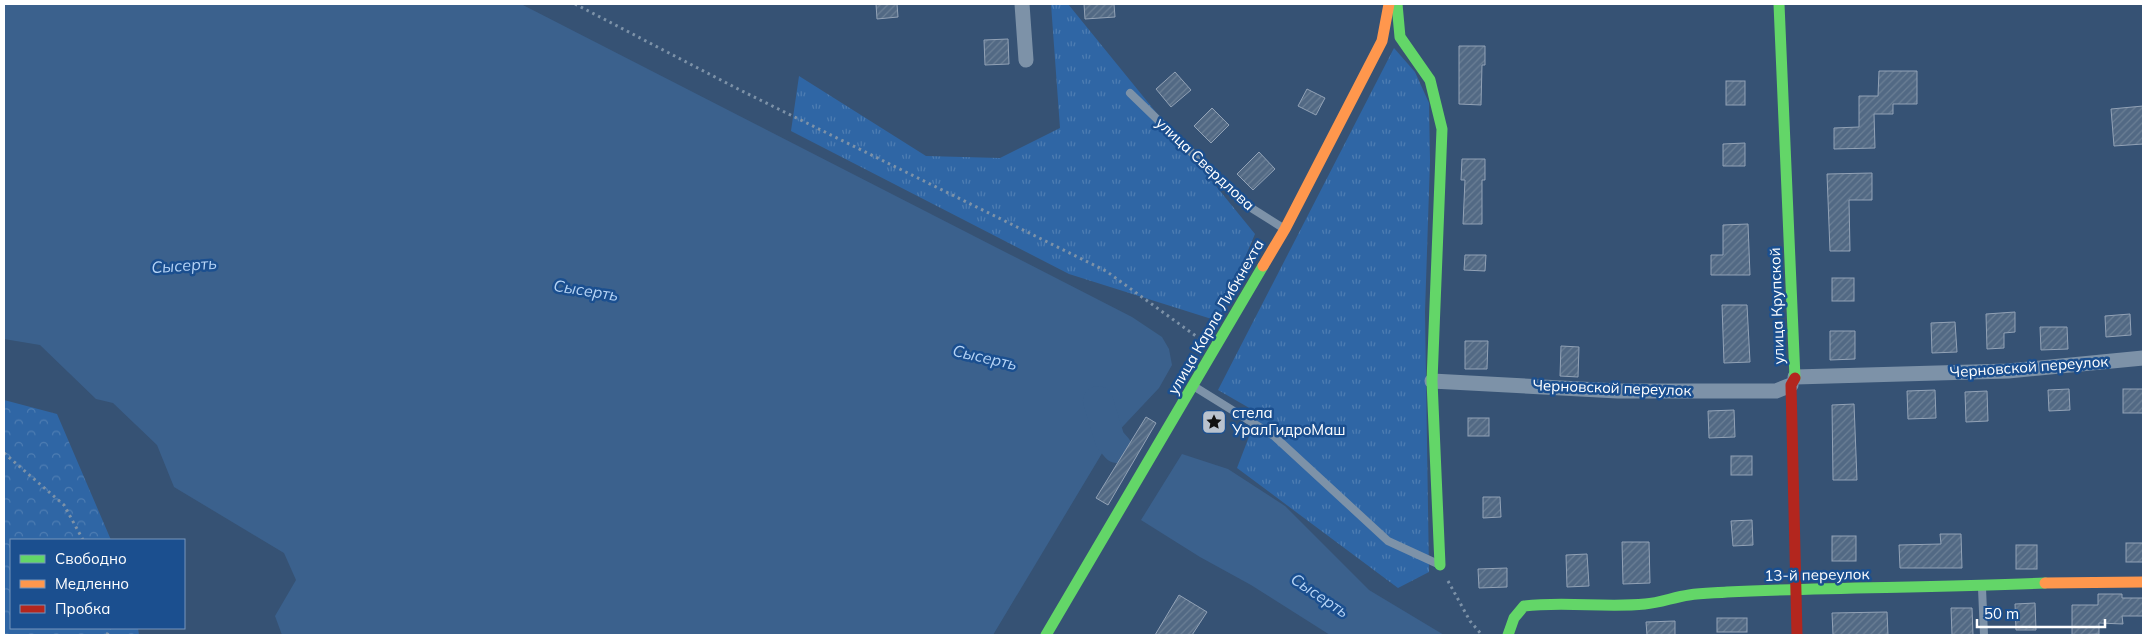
<svg xmlns="http://www.w3.org/2000/svg" width="2147" height="639" font-family="Mulish,sans-serif">
  <style>
    .grass { fill: url(#grass-tufts) }
    .forest { fill: url(#forest-crowns) }
    .water { fill: #3b618d }
    .lines { fill: none; stroke-linecap: round; stroke-linejoin: round }
    .river { stroke: #3b618d; stroke-width: 30 }
    .building { fill: url(#building-hatch); stroke: #92a2b6 }
    .path { stroke: #7d92a8; stroke-width: 3; stroke-dasharray: 2.5 4; stroke-linecap: butt }
    .lane { stroke: #7d92a8; stroke-width: 8 }
    .street { stroke: #7d92a8; stroke-width: 15 }
    .fast { stroke: #63d668; stroke-width: 11 }
    .slow { stroke: #ff974d; stroke-width: 11 }
    .jam { stroke: #b3261e; stroke-width: 11 }
    .labels { text-anchor: middle; stroke-width: 5; stroke-linejoin: round; paint-order: stroke }
    .street-label { font-size: 15px; fill: #fff; stroke: #1b4f8f }
    .poi-label { font-size: 15px; fill: #fff; stroke: #1b4f8f; text-anchor: start }
    .water-label { font-size: 16px; font-style: italic; fill: #b5d3f5; stroke: #1b4f8f }
  </style>
  <defs>
    <pattern id="grass-tufts" width="24" height="20" patternUnits="userSpaceOnUse" patternTransform="scale(1.25)"><rect width="24" height="20" fill="#2f66a5"/><path d="M3 7l-1-3M5 7V3M7 7l1-3M15 17l-1-3M17 17v-4M19 17l1-3" fill="none" stroke="#4e7db2"/></pattern>
    <pattern id="forest-crowns" width="20" height="18" patternUnits="userSpaceOnUse" patternTransform="scale(1.25)"><rect width="20" height="18" fill="#2f66a5"/><path d="M2 6a3 3 0 1 1 6 0M12 15a3 3 0 1 1 6 0" fill="none" stroke="#4e7db2"/></pattern>
    <pattern id="building-hatch" width="6" height="6" patternUnits="userSpaceOnUse" patternTransform="scale(1.25)"><rect width="6" height="6" fill="#526984"/><path d="M-1 1l2-2M0 6l6-6M5 7l2-2" fill="none" stroke="#6c8096"/></pattern>
  </defs>
  <rect width="100%" height="100%" fill="#365274"/>
  <g class="grass">
    <path d="M1051,4H1068L1255,234L1218,321L1069,274L791,131L799,76L926,156L1000,158L1060,128Z"/>
    <path d="M1394,48L1415,72L1429,103L1430,161L1425,312L1429,572L1398,588L1237,468L1258,413L1218,390Z"/>
  </g>
  <path class="forest" d="M4,400L57,414L111,540H11V628H138L139,635H4Z"/>
  <g class="water">
    <path d="M4,4H521L1132,317L1162,337L1169,349L1172,365L1159,388L1110,440L993,635H282L275,616L296,580L284,553L174,487L157,445L113,403L96,399L40,345L4,339Z"/>
    <path d="M1182,454L1228,469L1285,506L1369,590L1444,635H1330L1251,585L1200,557L1141,520Z"/>
  </g>
  <g class="lines">
    <path class="river" d="M1098,401L1110,440L1117,448"/>
  </g>
  <g class="building">
    <path d="M876,4H897L898,17L877,19Z"/>
    <path d="M1084,4H1114L1115,17L1085,19Z"/>
    <path d="M1008,39L1009,64L985,65L984,40Z"/>
    <path d="M1459,46H1485V65H1482L1481,105L1459,104Z"/>
    <path d="M1879,71H1917V104H1893V114H1874L1875,148L1834,149V128L1859,127V96H1878Z"/>
    <path d="M1175,72L1191,90L1171,107L1156,89Z"/>
    <rect x="1726" y="81" width="19" height="24"/>
    <path d="M1307,89L1325,98L1316,115L1298,106Z"/>
    <path d="M2143,106V144L2114,146L2111,109Z"/>
    <path d="M1212,108L1229,125L1211,143L1194,126Z"/>
    <path d="M1745,143V166H1723V144Z"/>
    <path d="M1259,152L1275,169L1253,190L1237,174Z"/>
    <path d="M1462,159H1485V180H1482V224H1463L1465,180H1461Z"/>
    <path d="M1872,173V200H1849L1850,251H1830L1827,174Z"/>
    <path d="M1748,224L1750,275H1711V255H1723V225Z"/>
    <path d="M1465,255H1486L1485,271L1464,270Z"/>
    <rect x="1832" y="278" width="22" height="23"/>
    <path d="M1722,305H1747L1750,362L1724,363Z"/>
    <path d="M2015,312V332L2004,333V348L1987,349L1986,314Z"/>
    <path d="M2130,314L2131,335L2106,337L2105,316Z"/>
    <path d="M1955,322L1957,352L1932,353L1931,323Z"/>
    <path d="M2040,327H2067L2068,349L2041,350Z"/>
    <path d="M1830,331H1855V359L1830,360Z"/>
    <path d="M1465,341H1488L1487,369H1465Z"/>
    <path d="M1561,346L1579,347L1578,377L1560,376Z"/>
    <path d="M2069,389L2070,410L2049,411L2048,390Z"/>
    <rect x="2123" y="389" width="20" height="24"/>
    <path d="M1935,390L1936,418L1908,419L1907,391Z"/>
    <path d="M1987,391L1988,421L1966,422L1965,392Z"/>
    <path d="M1854,404L1857,480H1833L1832,405Z"/>
    <path d="M1734,410L1735,437L1709,438L1708,411Z"/>
    <path d="M1146,417L1156,423L1108,505L1096,498Z"/>
    <rect x="1468" y="418" width="21" height="18"/>
    <rect x="1731" y="456" width="21" height="19"/>
    <path d="M1483,497H1500L1501,517L1483,518Z"/>
    <path d="M1752,520L1753,545L1733,546L1731,521Z"/>
    <path d="M1940,534H1961L1962,568H1900L1899,545L1941,544Z"/>
    <rect x="1832" y="536" width="24" height="25"/>
    <path d="M1622,542H1649L1650,583L1623,584Z"/>
    <rect x="2126" y="543" width="17" height="19"/>
    <rect x="2016" y="545" width="21" height="24"/>
    <path d="M1587,554L1589,586L1567,587L1566,555Z"/>
    <path d="M1507,568V587L1479,588L1478,569Z"/>
    <path d="M2098,594H2122V598H2143V616H2122L2123,624L2099,623V634L2072,635V605H2098Z"/>
    <path d="M1179,595L1207,612L1192,635H1155Z"/>
    <path d="M2035,603L2036,630H2016L2015,604Z"/>
    <path d="M1951,608H1972L1973,635H1952Z"/>
    <path d="M1887,612L1888,635H1833L1832,613Z"/>
    <rect x="1717" y="618" width="30" height="14"/>
    <path d="M1675,621V635H1647L1646,622Z"/>
  </g>
  <g class="lines">
    <g class="path">
      <path d="M575,4L740,90L1106,271L1200,339"/>
      <path d="M4,453L64,505L83,540"/>
      <path d="M1448,581L1470,621L1482,635"/>
      <path d="M107,635L110,628"/>
    </g>
    <g class="lane">
      <path d="M1130,93L1245,204L1283,228"/>
      <path d="M1195,387L1274,436L1388,541L1438,564"/>
      <path d="M1982,588L1984,635"/>
    </g>
    <g class="street">
      <path d="M1022,4L1026,60"/>
      <path d="M1795,377L2008,371L2143,358"/>
      <path d="M1432,381L1618,391H1776L1791,385"/>
    </g>
    <g class="fast">
      <path d="M1397,4L1400,37L1430,80L1442,129L1432,381L1440,565"/>
      <path d="M1779,4L1795,378"/>
      <path d="M1046,635L1263,266"/>
      <path d="M1508,635L1514,618L1524,606C1564,601 1605,608 1645,604C1660,603 1674,597 1689,595C1702,593 1715,593 1727,592C1833,587 1939,588 2045,583"/>
    </g>
    <g class="slow">
      <path d="M1263,266L1285,229L1382,41L1389,4"/>
      <path d="M2045,583L2143,582"/>
    </g>
    <path class="jam" d="M1795,378L1791,385L1797,635"/>
  </g>
  <defs>
    <symbol id="sight-square" viewBox="-11 -11 22 22"><rect x="-9" y="-9" width="18" height="18" rx="4" fill="#b9c2ce" stroke="#1b4f8f"/><path d="M0-6L1.8-2.2L6-1.7L2.9 1.2L3.7 5.4L0 3.3L-3.7 5.4L-2.9 1.2L-6-1.7L-1.8-2.2Z" fill="#111"/></symbol>
  </defs>
  <g fill-rule="evenodd">
    <use href="#sight-square" x="1200" y="408" width="28" height="28"/>
  </g>
  <g class="labels">
    <g class="street-label">
      <text transform="translate(1205 164) rotate(43)" y="5">улица Свердлова</text>
      <text transform="translate(1777 306) rotate(-92)" y="5">улица Крупской</text>
      <text transform="translate(1216 317) rotate(-60)" y="5">улица Карла Либкнехта</text>
      <text transform="translate(2029 367) rotate(-4)" y="5">Черновской переулок</text>
      <text transform="translate(1612 388) rotate(2)" y="5">Черновской переулок</text>
      <text transform="translate(1817 575) rotate(-1)" y="5">13-й переулок</text>
    </g>
    <g class="poi-label">
      <text x="1232" y="418">стела<tspan x="1232" dy="17">УралГидроМаш</tspan></text>
    </g>
    <g class="water-label">
      <text transform="translate(184 265) rotate(-4)" y="6">Сысерть</text>
      <text transform="translate(586 290) rotate(9)" y="6">Сысерть</text>
      <text transform="translate(985 357) rotate(13)" y="6">Сысерть</text>
      <text transform="translate(1320 595) rotate(34)" y="6">Сысерть</text>
    </g>
  </g>
  <rect width="2147" height="639" fill="none" stroke="#ffffff" stroke-width="10"/>
  <rect x="10" y="539" width="175" height="90" fill="#1b4f8f" stroke="#7695bc"/>
  <rect x="20" y="555" width="25" height="8" fill="#63d668" stroke="#7695bc"/>
  <text x="55" y="564" font-size="15" fill="#ffffff">Свободно</text>
  <rect x="20" y="580" width="25" height="8" fill="#ff974d" stroke="#7695bc"/>
  <text x="55" y="589" font-size="15" fill="#ffffff">Медленно</text>
  <rect x="20" y="605" width="25" height="8" fill="#b3261e" stroke="#7695bc"/>
  <text x="55" y="614" font-size="15" fill="#ffffff">Пробка</text>
  <path d="M1977 619v8h128v-8" fill="none" stroke="#ffffff" stroke-width="2.5"/>
  <text x="1984" y="619" font-size="15" fill="#ffffff" stroke="#1b4f8f" stroke-width="4" paint-order="stroke">50 m</text>
</svg>
